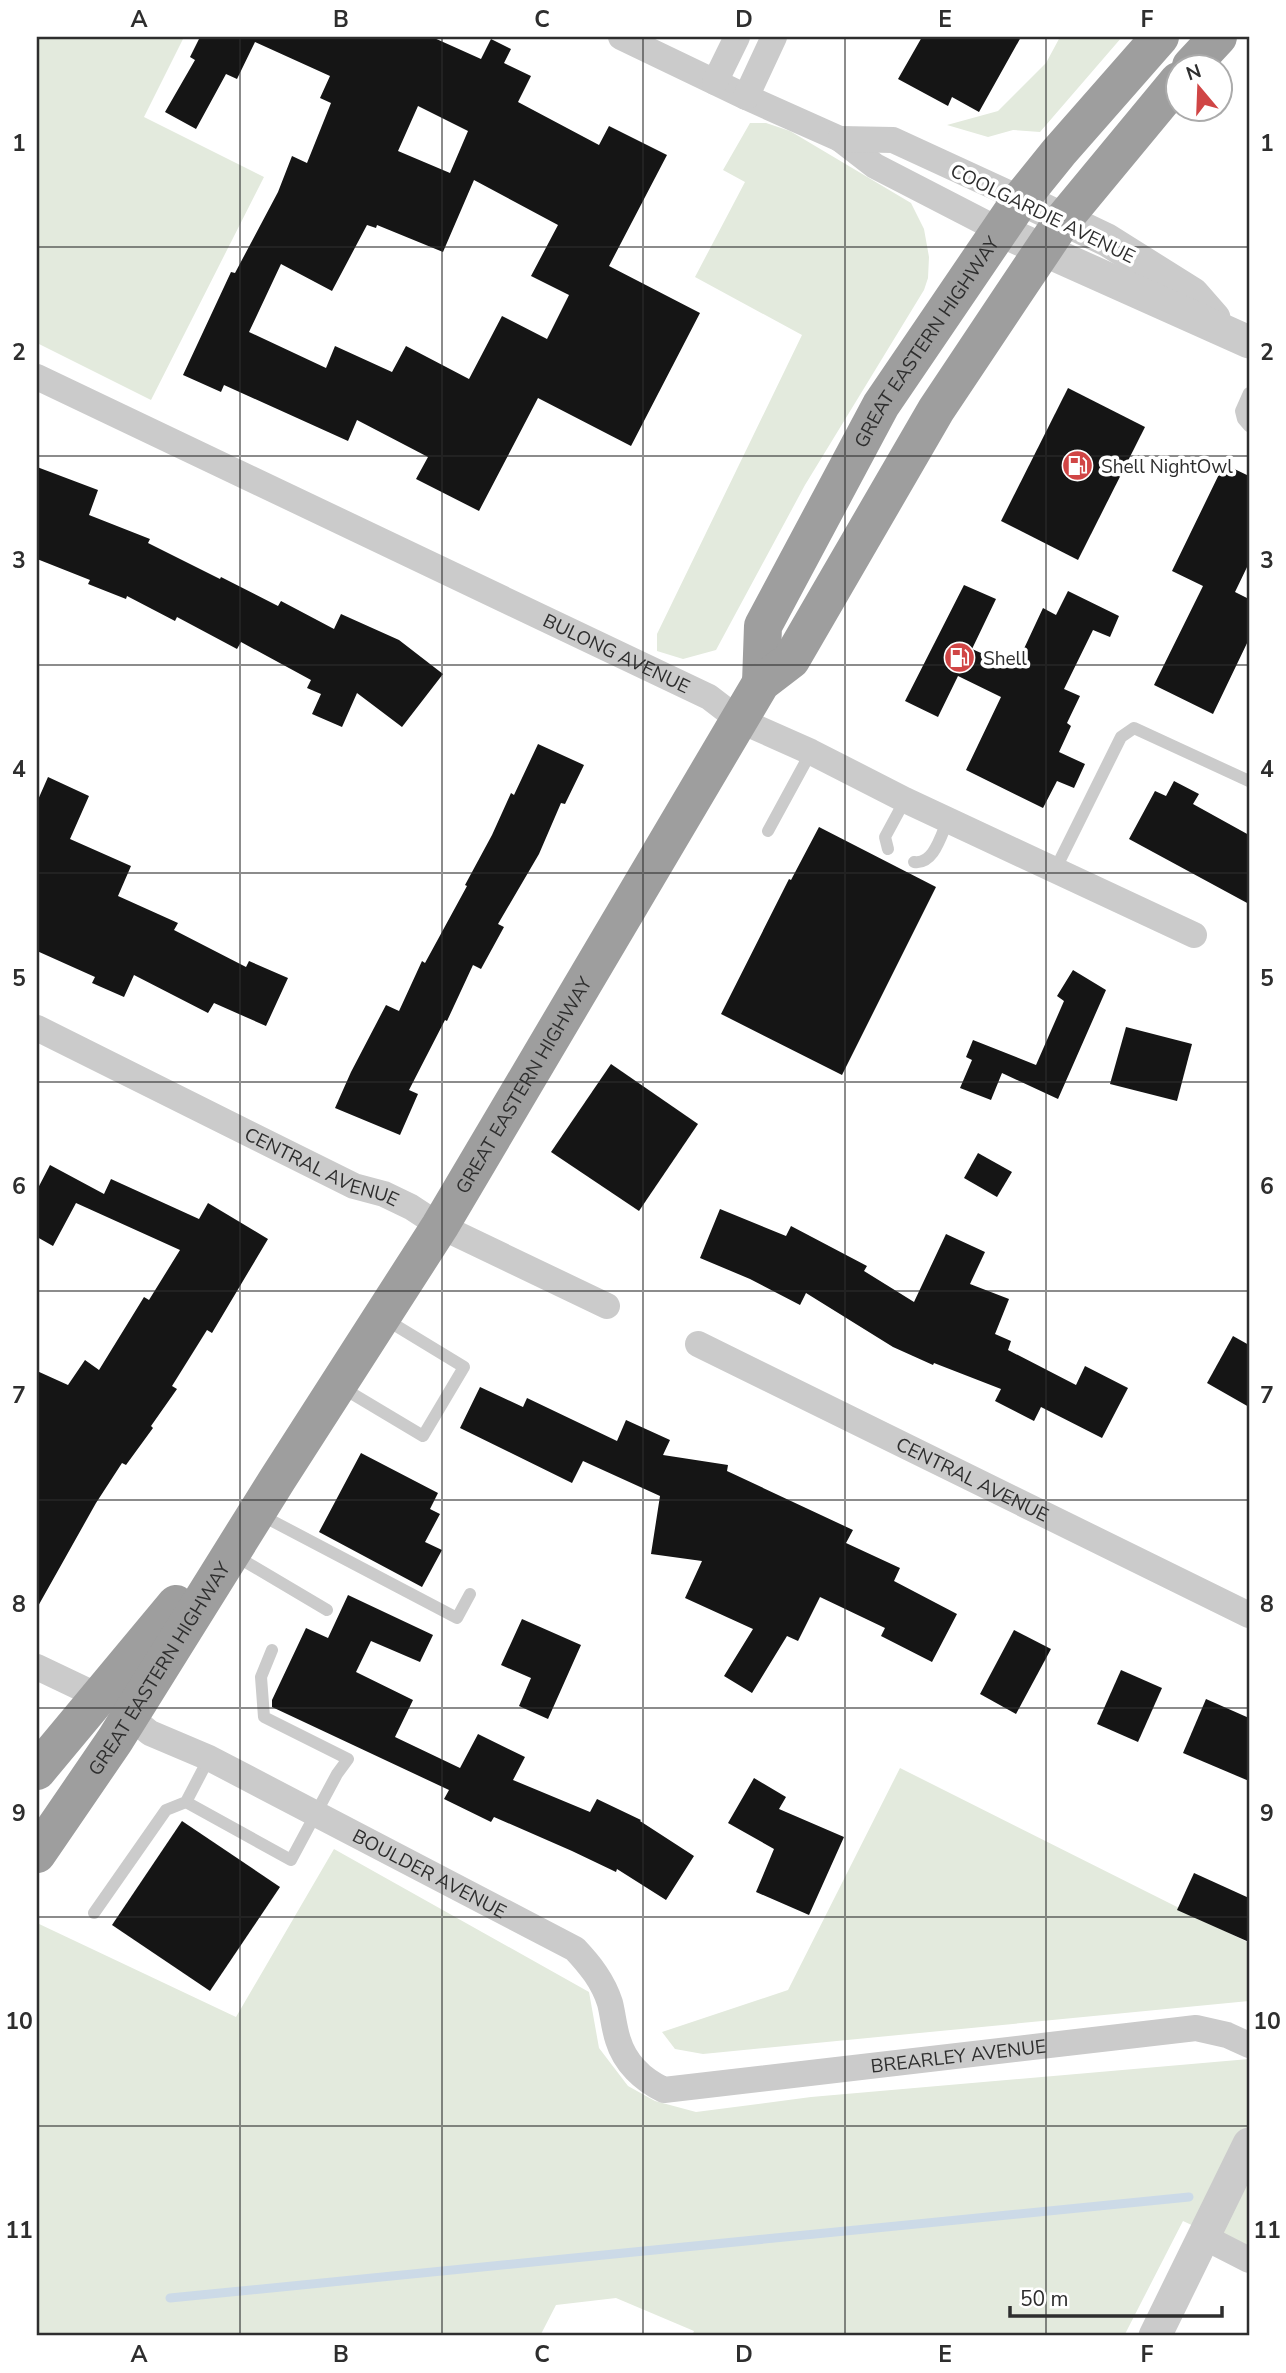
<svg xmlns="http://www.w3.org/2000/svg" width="1286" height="2373" font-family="'Nunito Sans',sans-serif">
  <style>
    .green { fill: #e3eadd }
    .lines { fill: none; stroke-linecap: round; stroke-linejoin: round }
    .stream { stroke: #ccdae7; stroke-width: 9 }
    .building { fill: #151515; fill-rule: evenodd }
    .service { stroke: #cbcbcb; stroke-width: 12 }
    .minor { stroke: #cbcbcb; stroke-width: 26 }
    .tertiary { stroke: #cbcbcb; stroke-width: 33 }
    .trunk { stroke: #9e9e9e; stroke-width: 38 }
    .grid { fill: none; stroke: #2e2e2e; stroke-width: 2; stroke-opacity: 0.55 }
    .labels { text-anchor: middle; stroke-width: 7; stroke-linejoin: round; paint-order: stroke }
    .street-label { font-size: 19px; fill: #2e2e2e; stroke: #fff }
    .poi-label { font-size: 19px; fill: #2e2e2e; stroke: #fff; text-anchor: start }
    .neatline { fill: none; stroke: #2e2e2e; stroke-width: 2.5 }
    .grid-label { font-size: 23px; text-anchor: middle; font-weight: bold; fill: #2e2e2e }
  </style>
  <rect width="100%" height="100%" fill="#fff"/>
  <g class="green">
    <path d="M37,37H184L144,117L264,177L151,400L37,343Z"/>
    <path d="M1060,37H1122L1040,132L1013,130L988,137L947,125L998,111L1046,63Z"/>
    <path d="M750,123H766L790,131L911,203L924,229L929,257L928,278L924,290L805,485L716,650L683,659L657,651V634L802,335L695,277L745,182L723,170Z"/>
    <path d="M900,1768L1249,1943V2001L703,2054L675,2049L662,2032L788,1990Z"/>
    <path d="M334,1849L589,1992L599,2048L628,2086L655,2101L696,2112L811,2097L1249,2059V2252L1183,2221L1124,2336H692L694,2331L616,2298L556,2305L540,2336H37V1923L236,2017Z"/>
  </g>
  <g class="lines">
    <path class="stream" d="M170,2298L1189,2197"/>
  </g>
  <g class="building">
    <path d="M200,37H432L481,59L491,39L511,49L504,63L531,76L518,102L599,145L609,126L667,155L609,266L700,313L631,446L538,398L479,511L416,479L428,457L357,420L348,441L224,385L221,392L183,375L231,272L235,273L278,192L292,156L307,163L331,103L320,98L330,76L255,42L237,79L226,74L196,129L165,112L195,60L190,57ZM418,106L468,131L450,173L398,151ZM474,180L558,225L531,276L569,295L547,339L502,316L469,379L406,346L392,372L335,346L326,368L249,332L281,264L332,291L367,225L376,228L377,225L443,252Z"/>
    <path d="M922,37H1021L979,112L952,97L948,106L898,79Z"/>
    <path d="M1068,388L1145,427L1078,560L1001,521Z"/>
    <path d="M1224,464L1249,476V563L1235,592L1249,599V639L1213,714L1154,685L1203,586L1172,571Z"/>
    <path d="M37,467L98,490L89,515L150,539L148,543L220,579L221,577L278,606L281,601L334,629L341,614L399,640L443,674L402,727L357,693L342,727L312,714L321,694L307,688L311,680L241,642L237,649L177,617L175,621L127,596L126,599L88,584L90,580L37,559Z"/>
    <path d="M964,585L996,599L972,649L1015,668L1043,608L1056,615L1068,591L1119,616L1110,637L1093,630L1064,689L1080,696L1067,723L1071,726L1059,752L1085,764L1074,788L1057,781L1043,808L966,770L1001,697L958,676L938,717L905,701Z"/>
    <path d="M538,744L584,765L565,804L561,803L539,854L498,924L504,927L481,969L473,965L447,1021L445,1020L409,1090L418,1094L400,1135L335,1108L351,1072L386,1005L399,1011L422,961L425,963L467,886L465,885L492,835L511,793L514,795Z"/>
    <path d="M48,777L89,796L70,839L131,866L118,896L178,923L174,930L246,967L249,961L288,978L266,1026L214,1003L208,1013L134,975L124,997L92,983L95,977L37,951V802Z"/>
    <path d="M1174,781L1199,794L1193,804L1249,835V904L1129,839L1155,791L1166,796Z"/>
    <path d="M819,827L936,887L842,1075L721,1014L789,879L791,880Z"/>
    <path d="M1073,970L1106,990L1058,1099L1002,1073L991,1100L960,1088L972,1060L966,1057L973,1040L1036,1065L1064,1001L1057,996Z"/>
    <path d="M1126,1027L1192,1044L1177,1101L1110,1084Z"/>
    <path d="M611,1064L698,1124L639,1211L551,1152Z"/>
    <path d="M978,1153L1012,1172L997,1197L964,1178Z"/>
    <path d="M50,1165L104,1194L111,1179L199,1219L208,1203L268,1239L212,1333L207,1330L172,1386L177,1389L151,1426L153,1428L126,1465L122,1463L96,1503L37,1608V1371L68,1385L85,1360L99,1370L144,1297L149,1300L180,1250L76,1203L53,1246L37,1237V1190Z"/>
    <path d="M720,1209L786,1236L791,1226L867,1266L864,1271L914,1302L946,1234L985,1252L970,1284L1009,1299L995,1334L1011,1341L1008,1350L1076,1385L1085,1366L1128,1388L1102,1438L1041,1407L1034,1421L995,1401L1001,1389L934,1363L933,1365L893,1347L806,1293L800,1305L750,1279L700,1258Z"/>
    <path d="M1233,1336L1249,1345V1407L1207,1383Z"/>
    <path d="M480,1387L523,1407L527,1398L617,1441L626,1420L670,1440L663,1455L728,1465L727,1471L853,1530L846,1543L900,1568L894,1581L957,1614L932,1662L881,1636L885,1628L820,1597L798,1641L787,1636L752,1693L724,1676L753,1629L685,1598L702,1561L651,1554L660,1496L583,1461L572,1483L460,1428Z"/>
    <path d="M361,1453L438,1493L430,1509L440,1514L425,1542L442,1550L422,1587L319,1532Z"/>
    <path d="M348,1595L433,1635L420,1662L371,1641L356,1672L413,1700L395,1737L460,1768L478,1734L525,1757L513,1780L590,1812L597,1799L641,1820L640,1821L694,1856L666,1900L617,1869L616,1872L572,1851L494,1817L491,1822L444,1799L449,1790L272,1707V1700L306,1628L328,1638Z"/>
    <path d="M522,1619L581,1645L548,1719L519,1706L531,1678L501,1665Z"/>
    <path d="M1014,1630L1051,1649L1016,1714L980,1694Z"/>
    <path d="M1121,1670L1162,1688L1138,1742L1097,1724Z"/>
    <path d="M1206,1699L1249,1718V1781L1183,1753Z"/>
    <path d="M754,1778L786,1797L779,1809L844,1837L809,1915L756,1892L774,1849L728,1823Z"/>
    <path d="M182,1821L280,1887L210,1991L112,1925Z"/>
    <path d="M1194,1873L1249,1898V1942L1177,1910Z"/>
  </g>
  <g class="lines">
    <g class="service">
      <path d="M1249,393L1241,411L1243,419L1249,426"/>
      <path d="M768,831L811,752"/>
      <path d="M888,849L885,837L905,800"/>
      <path d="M914,862C934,865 941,835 948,820"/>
      <path d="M1055,870L1121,737L1134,728L1249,781"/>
      <path d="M341,1387L423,1436L464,1367L385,1319"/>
      <path d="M259,1514L457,1618L470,1594"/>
      <path d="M234,1555L327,1610"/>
      <path d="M186,1802L291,1860L337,1774L348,1759L264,1717L261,1677L272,1650"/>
      <path d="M94,1913L166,1810L186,1802L209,1758"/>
    </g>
    <g class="minor">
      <path d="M621,37L746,97L840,139L875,166L999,230"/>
      <path d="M715,82L737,37"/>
      <path d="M746,97L774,37"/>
      <path d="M840,139L893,140L1021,199"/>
      <path id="s1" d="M37,377L709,697L739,720L811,752L905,800L1194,935"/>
      <path id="s2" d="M37,1028L354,1186L384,1194L411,1207L440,1226L607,1306"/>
      <path id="s3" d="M698,1344L1249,1615"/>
      <path d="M37,1667L100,1697"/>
      <path id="s4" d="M129,1716L150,1733L209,1758L575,1949C590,1965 603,1981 610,2003C613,2015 614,2028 618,2040C625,2063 643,2080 664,2090L1196,2028L1227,2035L1249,2045"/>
      <path d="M1204,2237L1249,2260"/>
    </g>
    <g class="tertiary">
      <path d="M1021,199L1107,240L1193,294L1214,318"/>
      <path d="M999,230L1249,342"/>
      <path d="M1155,2336L1249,2144"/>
    </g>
    <g class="trunk">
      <path d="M1191,66L1218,37"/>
      <path id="s5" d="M761,683L763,626L881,405L1021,199L1059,152L1160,37"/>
      <path d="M37,1771L176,1604"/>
      <path id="s6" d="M37,1854L115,1740L277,1480L440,1226L761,683L791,660L936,410L1010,299L1063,220L1178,81"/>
    </g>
  </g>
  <path class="grid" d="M240,37V2336M442,37V2336M643,37V2336M845,37V2336M1046,37V2336M37,247H1249M37,456H1249M37,665H1249M37,873H1249M37,1082H1249M37,1291H1249M37,1500H1249M37,1708H1249M37,1917H1249M37,2126H1249"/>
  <defs>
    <symbol id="fuel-disc" viewBox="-11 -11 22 22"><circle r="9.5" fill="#d04545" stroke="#fff"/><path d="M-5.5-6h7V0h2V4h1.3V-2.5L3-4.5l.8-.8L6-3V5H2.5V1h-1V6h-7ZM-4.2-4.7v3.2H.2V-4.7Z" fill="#fff"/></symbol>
  </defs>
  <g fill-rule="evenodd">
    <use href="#fuel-disc" x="1060" y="448" width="35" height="35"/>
    <use href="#fuel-disc" x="942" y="640" width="35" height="35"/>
  </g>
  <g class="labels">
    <g class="street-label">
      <text transform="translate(1043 213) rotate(26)" y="7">COOLGARDIE AVENUE</text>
      <text dy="7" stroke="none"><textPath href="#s5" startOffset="385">GREAT EASTERN HIGHWAY</textPath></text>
      <text dy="7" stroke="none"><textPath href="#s1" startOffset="642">BULONG AVENUE</textPath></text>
      <text dy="7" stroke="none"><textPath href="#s6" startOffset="910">GREAT EASTERN HIGHWAY</textPath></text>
      <text dy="7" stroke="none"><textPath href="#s2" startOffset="317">CENTRAL AVENUE</textPath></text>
      <text dy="7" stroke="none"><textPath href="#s3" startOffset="306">CENTRAL AVENUE</textPath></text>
      <text dy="7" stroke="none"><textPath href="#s6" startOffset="222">GREAT EASTERN HIGHWAY</textPath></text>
      <text dy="7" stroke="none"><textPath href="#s4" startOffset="340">BOULDER AVENUE</textPath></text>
      <text dy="7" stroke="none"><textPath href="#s4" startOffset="973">BREARLEY AVENUE</textPath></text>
    </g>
    <g class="poi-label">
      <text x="1101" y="473">Shell NightOwl</text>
      <text x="983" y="665">Shell</text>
    </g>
  </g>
  <rect width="1286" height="2373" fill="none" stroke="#ffffff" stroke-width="77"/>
  <g transform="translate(1199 88) rotate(341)"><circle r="33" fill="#ffffff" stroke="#ababab" stroke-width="2"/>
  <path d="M0-5L12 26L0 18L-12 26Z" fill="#d04545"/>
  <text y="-10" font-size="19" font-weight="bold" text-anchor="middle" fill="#2e2e2e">N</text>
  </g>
  <path d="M1010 2306v10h212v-10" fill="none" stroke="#2e2e2e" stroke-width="3.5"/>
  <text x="1020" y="2306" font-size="21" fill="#2e2e2e" stroke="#ffffff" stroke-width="5" paint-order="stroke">50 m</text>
  <rect x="38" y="38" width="1210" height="2296" class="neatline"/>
  <g class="grid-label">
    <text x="139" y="27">A</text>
    <text x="341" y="27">B</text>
    <text x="542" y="27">C</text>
    <text x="744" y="27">D</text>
    <text x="945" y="27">E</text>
    <text x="1147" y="27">F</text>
    <text x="19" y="151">1</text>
    <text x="1267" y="151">1</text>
    <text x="19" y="360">2</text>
    <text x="1267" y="360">2</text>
    <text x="19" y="568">3</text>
    <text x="1267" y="568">3</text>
    <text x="19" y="777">4</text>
    <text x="1267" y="777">4</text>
    <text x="19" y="986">5</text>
    <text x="1267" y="986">5</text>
    <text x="19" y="1194">6</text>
    <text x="1267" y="1194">6</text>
    <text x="19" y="1403">7</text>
    <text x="1267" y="1403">7</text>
    <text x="19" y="1612">8</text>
    <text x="1267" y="1612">8</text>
    <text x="19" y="1821">9</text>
    <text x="1267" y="1821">9</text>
    <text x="19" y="2029">10</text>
    <text x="1267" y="2029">10</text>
    <text x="19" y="2238">11</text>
    <text x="1267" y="2238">11</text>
    <text x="139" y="2362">A</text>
    <text x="341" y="2362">B</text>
    <text x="542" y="2362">C</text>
    <text x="744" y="2362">D</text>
    <text x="945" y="2362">E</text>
    <text x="1147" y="2362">F</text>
  </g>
</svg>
